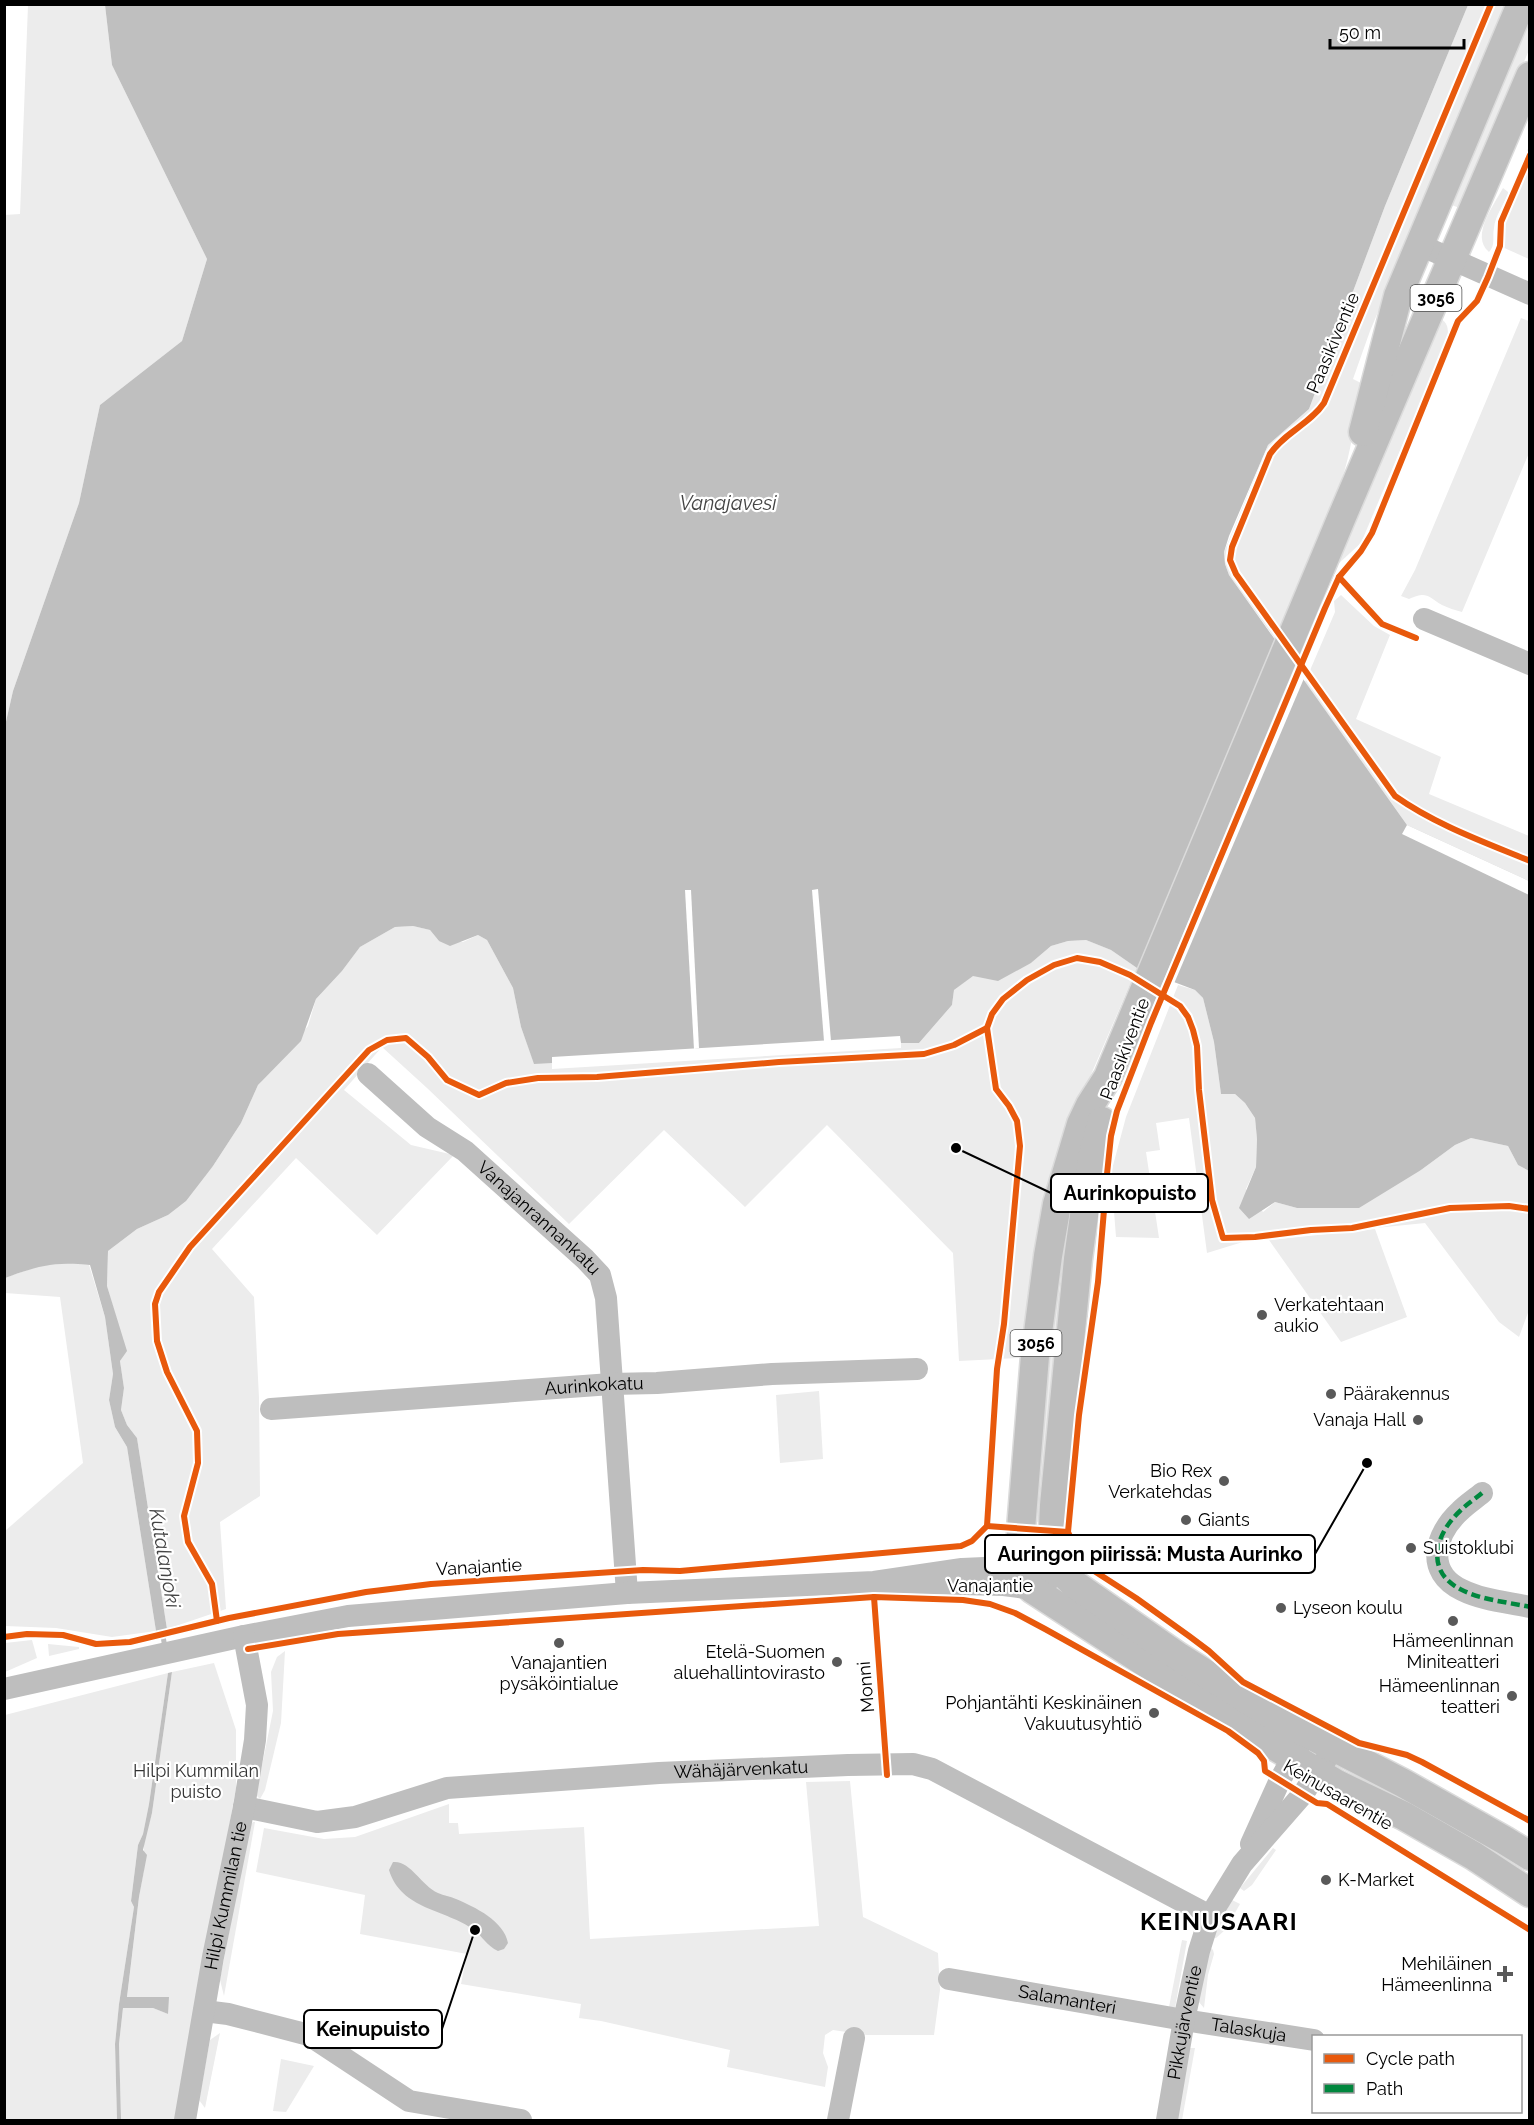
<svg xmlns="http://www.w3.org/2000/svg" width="1534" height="2125" font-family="Raleway,sans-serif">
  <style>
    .green { fill: #ececec }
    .water { fill: #bfbfbf }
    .pier { fill: #fff }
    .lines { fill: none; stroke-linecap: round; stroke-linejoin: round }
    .stream { stroke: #bfbfbf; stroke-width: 5 }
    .major-casing { stroke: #dbdbdb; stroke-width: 31 }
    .minor { stroke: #bebebe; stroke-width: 22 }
    .major { stroke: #bebebe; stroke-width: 28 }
    .quiet { stroke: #00873e; stroke-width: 4.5; stroke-dasharray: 9 4.5; stroke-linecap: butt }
    .cycleway-casing { stroke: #fff; stroke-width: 10 }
    .cycleway { stroke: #e8590c; stroke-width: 6 }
    .poi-dot { fill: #595959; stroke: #fff; stroke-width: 2 }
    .labels { text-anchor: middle; stroke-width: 4.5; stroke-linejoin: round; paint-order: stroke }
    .shield { fill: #fff; stroke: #4c4c4c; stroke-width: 1.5 }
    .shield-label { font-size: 16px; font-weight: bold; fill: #000 }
    .street-label { font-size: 18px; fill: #000; stroke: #fff }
    .poi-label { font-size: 18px; fill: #000; stroke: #fff; text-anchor: start }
    .park-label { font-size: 18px; fill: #333; stroke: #fff }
    .water-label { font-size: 20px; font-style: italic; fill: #444; stroke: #fff }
    .district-label { font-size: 24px; font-weight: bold; letter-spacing: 1.5px; fill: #000; stroke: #fff }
    .leader { fill: none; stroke: #000; stroke-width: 2 }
    .callout-dot { fill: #000; stroke: #fff; stroke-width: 2 }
    .callout { fill: #fff; stroke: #000; stroke-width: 2 }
    .callout-label { font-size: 20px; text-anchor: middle; font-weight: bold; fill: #000 }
  </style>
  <rect width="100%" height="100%" fill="#fff"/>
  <g class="green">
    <path d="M28,5H105L112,65L207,259L182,341L100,405L79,503L13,691L5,726L4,215L20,214Z"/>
    <path d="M1468,5H1508L1370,331L1353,379L1361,383C1356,412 1353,441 1345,469C1327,528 1300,583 1275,639L1229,575L1225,564L1224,552L1268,445L1309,409L1385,206Z"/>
    <path d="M1529,11V50L1462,209L1449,204Z"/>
    <path d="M1529,146V259L1500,246L1501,222Z"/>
    <path d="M1503,188L1508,192V195C1503,205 1495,217 1494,228C1492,237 1496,245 1489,252C1470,236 1494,205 1503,188Z"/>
    <path d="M1439,318C1448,322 1448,328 1448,337L1361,543L1338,564L1336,562Z"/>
    <path d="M1521,318L1529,321V453L1462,612C1455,610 1448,608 1442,605C1427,596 1427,591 1409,599L1401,596L1415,570Z"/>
    <path d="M1341,595L1374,626L1390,635L1356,719L1441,757L1429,794L1529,836V881L1407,825L1305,682L1335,612L1334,601Z"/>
    <path d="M413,926L430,930L439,941L463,942L478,935L487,940L513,988L521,1027L534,1063H552V1069L901,1048V1043H919L952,1005L954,990L973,975L1031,963L1051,946L1068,941L1086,940L1111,950L1137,968L1087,1084L1027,1310L1019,1358L959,1361L953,1253L827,1125L745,1207L664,1130L569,1224L427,1088L382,1047L344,1090L411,1145L454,1155L377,1235L296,1158L212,1249L254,1297L259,1398L260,1496L220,1522L226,1609L167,1629L137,1438L127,1425L121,1410L124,1388L120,1361L126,1351L107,1286L108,1251L137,1229L168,1215L213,1166L241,1123L258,1085L308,1026L316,999L342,971L360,947L395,927Z"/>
    <path d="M1178,985L1195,990L1203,998L1214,1042L1221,1094H1235L1245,1103L1255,1118L1257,1139L1256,1167L1246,1189L1263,1212L1275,1202L1297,1208L1421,1170L1455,1145L1471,1138L1508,1146L1518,1165L1529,1171V1310L1519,1337L1499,1322L1425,1223L1246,1241L1207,1253L1189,1118L1156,1123L1160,1150L1146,1152L1159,1238L1116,1237L1111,1173L1126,1117Z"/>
    <path d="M1375,1229L1407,1317L1341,1342L1269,1240Z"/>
    <path d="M70,1263L89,1265L105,1317L113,1374L109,1400L115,1427L127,1447L156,1631L112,1637L56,1628L5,1626V1531L83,1463L60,1297L5,1293L4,1278L42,1265Z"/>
    <path d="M1055,1293H1067L1044,1522H1031Z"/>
    <path d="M819,1391L823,1459L780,1463L776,1395Z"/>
    <path d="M32,1640L37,1658L5,1672V1643Z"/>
    <path d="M48,1644L79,1647V1649L49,1656Z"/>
    <path d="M285,1651L281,1723L265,1790L260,1799L256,1795L273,1711L271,1672L277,1657Z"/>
    <path d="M214,1663L236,1730V1788L176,2120H121L119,2044L123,2008H153L168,2014V1997L127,1998L139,1897L144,1870V1842L152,1813L172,1672Z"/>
    <path d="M168,1673L149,1804L143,1834L138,1845L131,1901L134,1907L119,2004L115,2044L117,2120H5V1715Z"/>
    <path d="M850,1781L863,1917L938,1953L940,1990L934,2035H867L833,2030L825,2035L823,2053L828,2067L825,2087L727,2067L730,2050L601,2021L579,2018L581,2004L461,1984L467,1954L360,1934L365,1895L256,1872L264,1828L324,1839L355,1837L449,1804V1823H458L459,1834L584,1827L590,1939L819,1926L806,1782Z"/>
    <path d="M253,1822H255L224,1996L220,1980L249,1827Z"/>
    <path d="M1273,1848L1276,1850L1252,1885L1244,1891L1240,1888Z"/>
    <path d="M1232,1900L1240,1904L1225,1930L1216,1938L1212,1937Z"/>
    <path d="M1182,1940L1187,1941L1175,2008L1169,2007Z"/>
    <path d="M1209,1946L1213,1950L1214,1954L1208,1975L1204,2008L1198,2001Z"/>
    <path d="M220,2033L205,2108L199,2100L210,2040Z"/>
    <path d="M1189,2048H1195L1182,2120H1176Z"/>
    <path d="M281,2059L314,2066L286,2112L273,2111Z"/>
  </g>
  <g class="water">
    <path d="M105,5H1468L1385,206L1309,409L1268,445L1229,536L1224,552L1225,564L1229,575L1407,825L1529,881V1171L1518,1165L1508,1146L1471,1138L1455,1145L1421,1170L1359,1208H1297L1275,1202L1249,1219L1239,1208L1256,1167L1257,1139L1255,1118L1245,1103L1235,1094H1221L1214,1042L1203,998L1195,990L1137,968L1111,950L1086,940L1068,941L1051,946L1031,963L998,981L973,976L954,990L952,1005L919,1043H901L900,1036L552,1057V1063L534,1064L521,1027L513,988L487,940L478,935L450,946L439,941L430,930L413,926L395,927L360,947L342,971L316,999L301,1041L258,1085L241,1123L213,1166L186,1201L168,1215L137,1229L108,1251L107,1286L127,1351L120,1361L124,1388L121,1410L127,1425L137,1438L167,1629L156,1631L127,1447L115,1427L109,1400L113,1374L105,1317L90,1265C53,1261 38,1266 5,1278V726L13,691L79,503L100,405L182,341L207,259L112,65Z"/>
    <path d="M172,1672L152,1813L143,1850L147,1855L139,1897L127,1997H169L168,2014L153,2008H123L119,2044L121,2118V2120H117L115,2044L119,2004L134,1907L131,1901L138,1845L143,1834L149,1804L168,1673Z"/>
    <path d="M393,1862C410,1860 421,1885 438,1893C444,1896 450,1896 456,1899C475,1907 504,1921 508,1943L504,1949L498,1951C487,1946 483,1937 474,1930C446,1909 401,1910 389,1870Z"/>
  </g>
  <g class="pier">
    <path d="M1278,638L1305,676L1173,986L1138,971Z"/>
    <path d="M1407,825L1529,881V895L1402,834Z"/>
    <path d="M818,889L831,1041H824L812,890Z"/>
    <path d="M685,890H691L699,1048L694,1049Z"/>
  </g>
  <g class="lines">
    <path class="stream" d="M161,1624L165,1648"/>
    <defs>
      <g id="major">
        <path d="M1530,76L1341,519L1108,1077L1090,1105L1081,1124L1057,1204L1048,1256L1035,1356L1021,1529V1566L1025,1578L1032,1589L1256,1735L1337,1784L1404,1816L1474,1856L1530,1893"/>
        <path d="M1363,432L1398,296L1521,4"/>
        <path d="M1102,1121L1092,1158L1078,1259L1054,1505L1052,1554L1055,1565L1074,1584L1179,1657L1277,1718L1403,1783L1504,1840L1530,1856"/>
      </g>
    </defs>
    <use href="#major" class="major-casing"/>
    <g class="minor">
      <path d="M1420,245L1530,294"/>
      <path d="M1424,619L1530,664"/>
      <path id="s1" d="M368,1074L427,1127L465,1151L585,1259L600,1275L606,1298L627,1593"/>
      <path id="s2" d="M271,1409L611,1384L657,1383L772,1374L917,1369"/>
      <path d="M1482,1493C1475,1499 1467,1504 1460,1511C1435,1534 1424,1572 1462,1590C1482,1600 1507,1602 1530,1607"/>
      <path d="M4,1689L244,1636L348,1616L627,1593L874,1582L962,1569L1055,1565L1052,1577L1040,1587L1032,1589L1004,1585L874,1582"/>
      <path id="s3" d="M244,1807L317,1822L355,1817L447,1788L659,1773L848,1765L913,1764L932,1769L1210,1916"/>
      <path d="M1251,1844L1280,1780L1300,1744"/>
      <path id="s4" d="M949,1979L1184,2020L1314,2040"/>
      <path d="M204,2011L228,2014L309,2035L409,2101L521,2120"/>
      <path id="s5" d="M185,2120L213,1957L244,1807L255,1740L257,1705L244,1636"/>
      <path d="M838,2120L854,2038"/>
      <path id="s6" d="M1167,2120L1184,2020L1199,1951L1210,1916L1242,1864L1303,1794L1327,1758"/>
    </g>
    <use href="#major" class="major"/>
    <path class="quiet" d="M1482,1493C1475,1499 1467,1504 1460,1511C1435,1534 1424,1572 1462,1590C1482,1600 1507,1602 1530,1607"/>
    <defs>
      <g id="cycleway">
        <path d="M1491,4L1324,403C1310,424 1284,433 1270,454L1232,547L1230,560L1236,574L1395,796C1436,825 1484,842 1530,861"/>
        <path d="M1530,155L1501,222L1500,246L1488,277L1477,301L1458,321L1372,533L1361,551L1339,577L1325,608L1151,1023L1117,1111L1111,1136L1107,1174L1098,1282L1079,1415L1068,1532L1077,1551L1088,1567L1136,1598L1189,1636L1209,1651L1243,1682L1359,1743L1407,1755L1422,1762L1530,1821"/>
        <path d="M1339,577L1382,624L1416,638"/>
        <path d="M987,1526L1068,1532"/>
        <path d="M874,1597L887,1775"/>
        <path d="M217,1621L212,1584L188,1542L184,1516L198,1463L197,1431L167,1372L157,1341L155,1304L159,1292L190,1247L369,1050L387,1040L406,1038L428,1057L447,1080L479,1095L506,1083L538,1078L597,1077L779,1062L924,1054L954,1045L987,1028"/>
        <path d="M4,1637L27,1634L63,1635L96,1644L130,1642L229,1618L366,1592L431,1584L643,1570L680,1571L961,1546L972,1541L987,1526L997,1369L1004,1324L1020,1146L1017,1121L1009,1106L996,1089L987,1028L992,1014L1003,999L1027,980L1054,965L1077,958L1100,962L1130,975L1180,1006L1188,1017L1193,1030L1197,1046L1199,1090L1212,1200L1223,1238L1255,1237L1311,1230L1352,1228L1450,1208L1509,1206L1530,1209"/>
        <path d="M248,1649L338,1634L874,1597L963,1600L990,1604L1015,1613L1045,1629L1228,1731L1258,1753L1264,1761L1265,1771L1317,1803L1327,1804L1530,1930"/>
      </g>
    </defs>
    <use href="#cycleway" class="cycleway-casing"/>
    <use href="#cycleway" class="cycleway"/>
  </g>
  <g class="poi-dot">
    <circle cx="1262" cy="1315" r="6"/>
    <circle cx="1331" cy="1394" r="6"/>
    <circle cx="1418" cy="1420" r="6"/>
    <circle cx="1224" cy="1481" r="6"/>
    <circle cx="1186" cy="1520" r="6"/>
    <circle cx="1411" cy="1548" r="6"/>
    <circle cx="1281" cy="1608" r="6"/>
    <circle cx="1453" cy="1621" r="6"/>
    <circle cx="559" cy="1643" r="6"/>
    <circle cx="837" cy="1662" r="6"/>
    <circle cx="1512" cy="1696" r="6"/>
    <circle cx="1154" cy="1713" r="6"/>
    <circle cx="1326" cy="1880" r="6"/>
    <path d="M1502 1965h6v6h6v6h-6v6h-6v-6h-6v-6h6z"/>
  </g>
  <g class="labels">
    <g class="shield">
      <rect x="1410.5" y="285" width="51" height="26" rx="4.5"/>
      <rect x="1010.5" y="1330" width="51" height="26" rx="4.5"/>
    </g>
    <g class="shield-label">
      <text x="1436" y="304">3056</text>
      <text x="1036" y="1349">3056</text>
    </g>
    <g class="street-label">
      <text transform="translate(1333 343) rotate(-67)" y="6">Paasikiventie</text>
      <text transform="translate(1125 1049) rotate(-69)" y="6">Paasikiventie</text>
      <text dy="6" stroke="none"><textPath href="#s1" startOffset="224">Vanajanrannankatu</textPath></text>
      <text dy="6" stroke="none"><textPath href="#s2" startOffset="324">Aurinkokatu</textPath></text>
      <text transform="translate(479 1567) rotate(-3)" y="6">Vanajantie</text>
      <text x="990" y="1592">Vanajantie</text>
      <text transform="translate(866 1687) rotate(-95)" y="6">Monni</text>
      <text dy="6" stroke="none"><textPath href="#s3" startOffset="504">Wähäjärvenkatu</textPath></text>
      <text transform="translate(1338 1795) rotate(30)" y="6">Keinusaarentie</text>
      <text dy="6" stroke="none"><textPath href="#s5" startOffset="228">Hilpi Kummilan tie</textPath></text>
      <text dy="6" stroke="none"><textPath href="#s4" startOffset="120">Salamanteri</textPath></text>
      <text dy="6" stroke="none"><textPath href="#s6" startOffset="99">Pikkujärventie</textPath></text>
      <text dy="6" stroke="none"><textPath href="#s4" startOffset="304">Talaskuja</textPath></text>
    </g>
    <g class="poi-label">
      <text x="1274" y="1311">Verkatehtaan<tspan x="1274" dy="21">aukio</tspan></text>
      <text x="1343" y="1400">Päärakennus</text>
      <text x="1406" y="1426" text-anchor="end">Vanaja Hall</text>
      <text x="1212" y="1477" text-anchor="end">Bio Rex<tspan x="1212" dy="21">Verkatehdas</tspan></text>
      <text x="1198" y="1526">Giants</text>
      <text x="1423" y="1554">Suistoklubi</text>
      <text x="1293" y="1614">Lyseon koulu</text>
      <text x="1453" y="1647" text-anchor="middle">Hämeenlinnan<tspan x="1453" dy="21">Miniteatteri</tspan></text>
      <text x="825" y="1658" text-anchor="end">Etelä-Suomen<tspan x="825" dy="21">aluehallintovirasto</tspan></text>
      <text x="559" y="1669" text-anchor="middle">Vanajantien<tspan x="559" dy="21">pysäköintialue</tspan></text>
      <text x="1500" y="1692" text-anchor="end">Hämeenlinnan<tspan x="1500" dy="21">teatteri</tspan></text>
      <text x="1142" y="1709" text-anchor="end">Pohjantähti Keskinäinen<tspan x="1142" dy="21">Vakuutusyhtiö</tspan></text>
      <text x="1338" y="1886">K-Market</text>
      <text x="1492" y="1970" text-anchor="end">Mehiläinen<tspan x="1492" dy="21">Hämeenlinna</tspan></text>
    </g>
    <g class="park-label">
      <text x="196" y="1777">Hilpi Kummilan<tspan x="196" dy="21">puisto</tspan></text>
    </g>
    <g class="water-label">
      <text x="728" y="510">Vanajavesi</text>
      <text transform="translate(165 1558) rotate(80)" y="7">Kutalanjoki</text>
    </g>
    <g class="district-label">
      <text x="1219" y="1930">KEINUSAARI</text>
    </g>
  </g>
  <path class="leader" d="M956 1148L1051 1193M1367 1463L1315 1554M475 1930L442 2029"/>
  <g class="callout-dot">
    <circle cx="956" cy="1148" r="6"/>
    <circle cx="1367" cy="1463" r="6"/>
    <circle cx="475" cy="1930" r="6"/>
  </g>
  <g class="callout">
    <rect x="1051" y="1174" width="157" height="38" rx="6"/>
    <rect x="985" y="1535" width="330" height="38" rx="6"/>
    <rect x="304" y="2010" width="138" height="38" rx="6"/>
  </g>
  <g class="callout-label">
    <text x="1130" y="1200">Aurinkopuisto</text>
    <text x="1150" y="1561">Auringon piirissä: Musta Aurinko</text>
    <text x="373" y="2036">Keinupuisto</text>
  </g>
  <rect width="1534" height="2125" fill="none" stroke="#000000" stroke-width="12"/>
  <rect x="1312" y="2035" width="210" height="78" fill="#ffffff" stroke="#999999" stroke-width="1.5"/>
  <rect x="1324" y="2054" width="30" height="9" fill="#e8590c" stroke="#999999" stroke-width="1.5"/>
  <text x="1366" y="2065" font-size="18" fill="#000000">Cycle path</text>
  <rect x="1324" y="2084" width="30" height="9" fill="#00873e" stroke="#999999" stroke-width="1.5"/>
  <text x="1366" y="2095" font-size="18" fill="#000000">Path</text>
  <path d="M1330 39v9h134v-9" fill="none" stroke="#000000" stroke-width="3"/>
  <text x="1339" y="39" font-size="18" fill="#000000" stroke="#ffffff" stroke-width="4.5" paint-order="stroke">50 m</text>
</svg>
